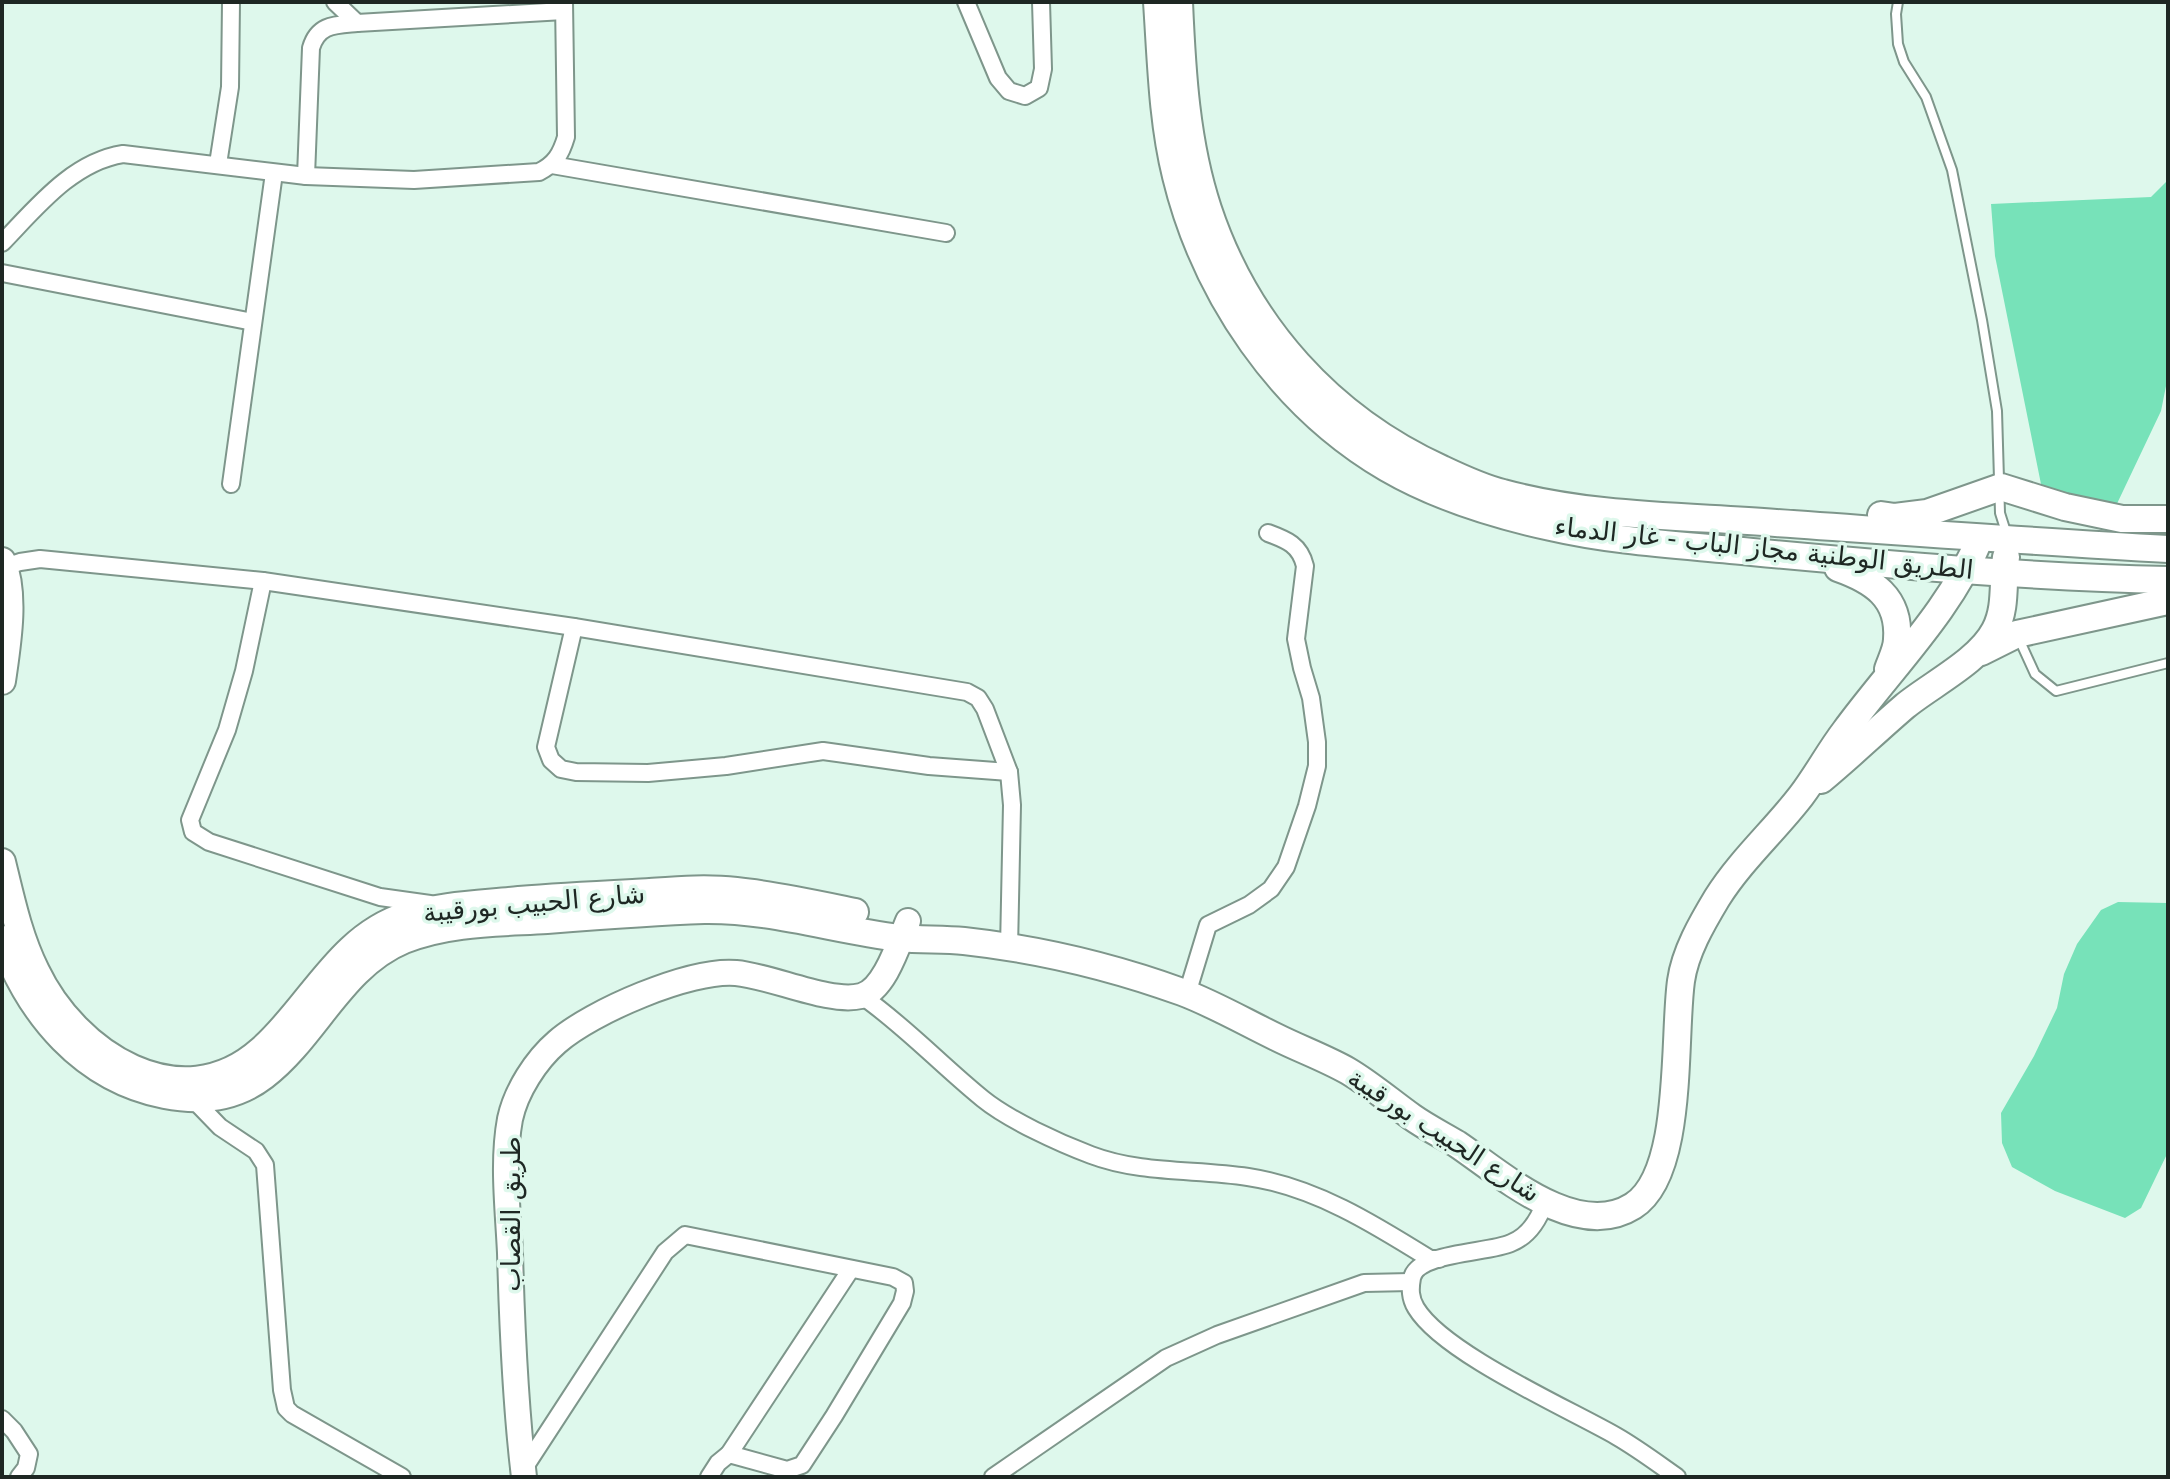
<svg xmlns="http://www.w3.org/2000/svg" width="2170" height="1479" font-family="'DejaVu Sans','Noto Sans Arabic',sans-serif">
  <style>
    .green { fill: #77e2b9 }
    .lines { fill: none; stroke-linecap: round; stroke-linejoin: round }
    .lane-casing { stroke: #7e968b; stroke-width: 12 }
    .street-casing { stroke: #7e968b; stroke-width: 20 }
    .secondary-casing { stroke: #7e968b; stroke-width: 28 }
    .primary-casing { stroke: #7e968b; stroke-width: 30 }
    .lane { stroke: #fff; stroke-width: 8 }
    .street { stroke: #fff; stroke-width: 16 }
    .secondary { stroke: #fff; stroke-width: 24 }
    .primary { stroke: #fff; stroke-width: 26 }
    .labels { text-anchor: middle; stroke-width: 7; stroke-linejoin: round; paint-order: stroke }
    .street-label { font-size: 26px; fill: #1e2723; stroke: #def8ec }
  </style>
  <rect width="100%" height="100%" fill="#def8ec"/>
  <g class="green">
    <path d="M2168,180V376L2161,411L2114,510L2042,489L1995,256L1991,204L2151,197Z"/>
    <path d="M2118,902L2168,903V1152L2141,1208L2125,1218L2055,1191L2012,1167L2002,1143L2001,1113L2034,1056L2057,1008L2064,974L2077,944L2101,910Z"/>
  </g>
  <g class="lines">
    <defs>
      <g id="lane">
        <path d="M1898,2L1896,14L1898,44L1904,62L1926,97L1952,170L1982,320L1997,411L2000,513L2007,535"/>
        <path d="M2019,639L2035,674L2056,691L2168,663"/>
      </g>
      <g id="street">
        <path d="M335,2L357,23"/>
        <path d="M966,2L998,78L1009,91L1025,96L1039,88L1043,69L1041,2"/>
        <path d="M218,164L230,87L231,2"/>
        <path d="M552,165L946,233"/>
        <path d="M306,176L311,48C318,24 335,25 357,23L564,11"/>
        <path d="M2,243C36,208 72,162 123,154L306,176L414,180L539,172C555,164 561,154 566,137L564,2"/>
        <path d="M2,273L253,322"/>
        <path d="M231,484L274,173"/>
        <path d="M2,568L20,562L40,559L263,581L574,627L967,692L978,698L985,709L1009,772L1012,805L1009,948"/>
        <path d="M263,581L244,671L227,730L190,820L193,832L209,842L380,897L430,904"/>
        <path d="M574,627L546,747L551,760L561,769L576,772L648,773L726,766L823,751L929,766L1009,772"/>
        <path d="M1187,994L1208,925L1249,905L1271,889L1286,867L1307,806L1317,766V742L1311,698L1302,668L1296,639L1305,566C1300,545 1287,540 1268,533"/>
        <path d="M862,996C905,1026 941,1065 983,1099C1009,1120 1059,1143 1091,1155C1141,1174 1196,1169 1248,1177C1315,1187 1374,1224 1430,1259H1439"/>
        <path d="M190,1096L220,1127L256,1151L265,1165L282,1390L286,1408L292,1414L402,1477"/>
        <path d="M1545,1202C1539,1219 1529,1236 1511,1243C1490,1253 1417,1252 1412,1278C1410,1289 1410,1298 1416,1308C1443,1353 1567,1408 1616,1436C1637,1448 1657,1463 1677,1477"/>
        <path d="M2,1419L14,1431L29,1454L26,1468L19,1477"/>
        <path d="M729,1454L851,1269"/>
        <path d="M523,1470L665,1252L685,1235L893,1277L904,1283L905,1291L902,1303L834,1416L802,1465L787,1470L729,1454L718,1463L709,1477"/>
        <path d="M993,1477L1166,1358L1217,1335L1364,1283L1411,1282"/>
      </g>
      <path id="secondary" d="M524,1477C515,1402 512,1328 510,1253C508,1209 502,1162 510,1119C516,1091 536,1060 557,1042C591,1012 690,969 736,973C772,976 829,1004 861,996C885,990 899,942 908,921"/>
      <g id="primary">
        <path d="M1157,2C1161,59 1162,120 1176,176C1205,295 1281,406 1387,468C1437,497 1495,515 1551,527C1616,542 1685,545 1752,552C1890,565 2029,577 2168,580"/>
        <path d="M1179,2C1182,71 1186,143 1208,209C1247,326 1330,418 1442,469C1461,478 1482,488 1503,493C1591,517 1685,516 1776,523C1907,532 2037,542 2168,549"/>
        <path d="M1881,515L1895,517L1927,513L2001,487L2065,507L2122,519H2168"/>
        <path d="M2,561C16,594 7,646 2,681"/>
        <path d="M1838,568C1872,580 1900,597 1897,639C1897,649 1891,660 1888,669"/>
        <path d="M1981,652L2017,634L2168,601"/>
        <path d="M1821,780C1850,756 1877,730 1905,706C1932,684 1979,661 1995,630C2007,607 2002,582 2006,557"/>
        <path d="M2,862C11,899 19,937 36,971C75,1053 180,1122 261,1050C310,1007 339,937 405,916C441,905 481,904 519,900C557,897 595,895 633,893C667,891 702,887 736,891C776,895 816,904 855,912"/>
        <path d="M2,939C29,1014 83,1079 165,1095C201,1102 234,1099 264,1076C316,1036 341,966 404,940C449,922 499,923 547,920C599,916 651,912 704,910C770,909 834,930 899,938C921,940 943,939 964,941C1037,949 1113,967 1182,992C1214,1004 1245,1022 1276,1037C1300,1049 1325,1058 1348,1071C1370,1084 1391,1102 1412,1117C1426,1127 1442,1135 1457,1144C1500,1173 1576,1242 1633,1206C1684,1174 1673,1038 1681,981C1685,952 1702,923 1717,898C1741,860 1774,831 1801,796C1817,775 1829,752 1845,731C1891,668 1951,610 1980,538"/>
      </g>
    </defs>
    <use href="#lane" class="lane-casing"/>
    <use href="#street" class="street-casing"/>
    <use href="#secondary" class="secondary-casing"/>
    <use href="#primary" class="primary-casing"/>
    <use href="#lane" class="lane"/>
    <use href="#street" class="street"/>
    <use href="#secondary" class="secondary"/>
    <use href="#primary" class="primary"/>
  </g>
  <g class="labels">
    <g class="street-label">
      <text transform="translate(1764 548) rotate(6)" y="9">الطريق الوطنية مجاز الباب - غار الدماء</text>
      <text transform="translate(534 903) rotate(-5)" y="9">شارع الحبيب بورقيبة</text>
      <text transform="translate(1444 1135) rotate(33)" y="9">شارع الحبيب بورقيبة</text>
      <text transform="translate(511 1214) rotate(-90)" y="9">طريق القصاب</text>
    </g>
  </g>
  <rect width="2170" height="1479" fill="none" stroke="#1e2723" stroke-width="8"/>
</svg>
